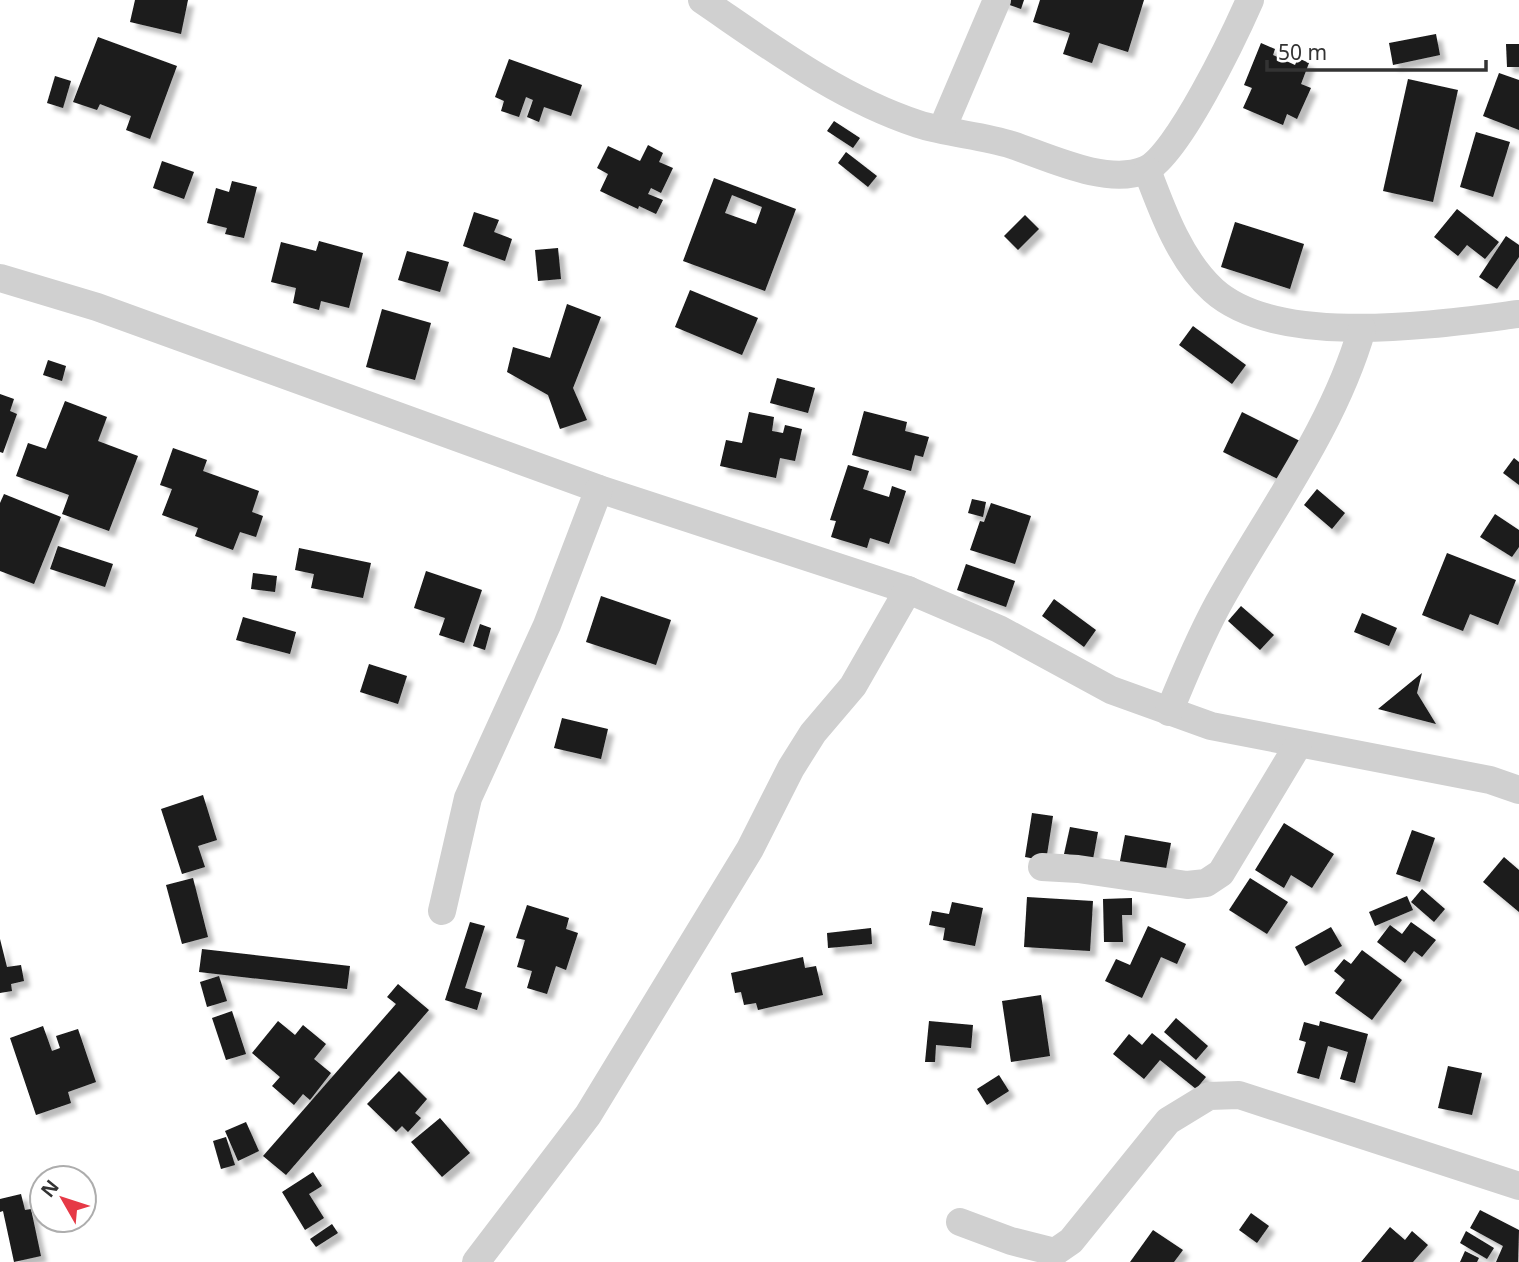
<svg xmlns="http://www.w3.org/2000/svg" width="1519" height="1262" font-family="'Noto Sans',sans-serif">
  <style>
    .building { fill: #1a1a1a; fill-rule: evenodd; filter: url(#shadow) }
    .lines { fill: none; stroke-linecap: round; stroke-linejoin: round }
    .street { stroke: #d0d0d0; stroke-width: 28 }
  </style>
  <defs>
    <filter id="shadow"><feDropShadow dx="6" dy="6" stdDeviation="2" flood-color="#0004"/></filter>
  </defs>
  <rect width="100%" height="100%" fill="#fff"/>
  <g class="building">
    <path d="M135,0H188L181,34L130,22Z"/>
    <path d="M995,0H1024L1021,9Z"/>
    <path d="M1040,0H1144L1128,52L1099,43L1092,63L1063,54L1070,33L1033,22Z"/>
    <path d="M1436,34L1440,55L1393,65L1389,43Z"/>
    <path d="M98,37L177,66L150,139L126,130L131,116L100,104L97,110L73,102Z"/>
    <path d="M1261,43L1275,49L1273,55L1295,65L1298,58L1309,63L1301,84L1311,88L1297,119L1287,114L1283,125L1243,108L1252,88L1244,85Z"/>
    <path d="M1506,44H1519V67H1507Z"/>
    <path d="M509,59L582,85L571,116L544,107L539,122L527,117L533,100L526,97L519,117L501,111L504,101L495,97Z"/>
    <path d="M1499,73L1519,80V130L1483,116Z"/>
    <path d="M55,76L71,81L63,108L47,103Z"/>
    <path d="M1408,79L1458,90L1433,202L1383,191Z"/>
    <path d="M834,121L860,138L853,148L827,131Z"/>
    <path d="M1476,132L1510,142L1493,197L1460,187Z"/>
    <path d="M648,145L663,153L659,162L673,168L661,193L651,188L648,194L663,200L656,214L639,206L638,209L600,191L608,174L597,168L608,146L640,161Z"/>
    <path d="M846,152L877,176L868,187L838,163Z"/>
    <path d="M162,161L194,172L184,199L153,188Z"/>
    <path d="M714,178L796,209L765,291L683,261ZM732,195L762,207L756,224L725,213Z"/>
    <path d="M232,181L257,187L244,238L225,234L227,228L207,223L216,188L229,192Z"/>
    <path d="M1457,209L1499,242L1485,259L1467,245L1458,256L1434,237Z"/>
    <path d="M474,212L499,220L494,232L512,239L505,261L463,246Z"/>
    <path d="M1025,215L1039,229L1018,250L1004,236Z"/>
    <path d="M1235,222L1304,244L1290,289L1221,267Z"/>
    <path d="M1506,236L1519,245V257L1497,289L1479,277Z"/>
    <path d="M319,241L363,253L349,308L321,301L319,310L293,303L296,288L271,282L281,242L316,251Z"/>
    <path d="M558,248L561,279L538,281L535,250Z"/>
    <path d="M407,251L449,262L440,292L398,280Z"/>
    <path d="M690,290L758,318L742,355L675,327Z"/>
    <path d="M567,304L601,317L573,388L587,420L560,429L548,395L507,372L513,347L550,358Z"/>
    <path d="M382,309L431,323L415,380L366,367Z"/>
    <path d="M1193,326L1246,365L1232,384L1179,345Z"/>
    <path d="M48,360L66,366L62,381L43,375Z"/>
    <path d="M777,378L815,388L808,413L770,403Z"/>
    <path d="M0,394L14,399L10,411L17,414L3,453L0,452Z"/>
    <path d="M65,401L107,417L98,441L138,456L109,531L62,514L69,495L16,476L28,443L46,449Z"/>
    <path d="M864,411L907,422L905,431L929,437L923,457L915,455L911,471L852,455Z"/>
    <path d="M749,412L774,417L772,431L783,433L785,425L802,429L795,461L780,458L776,478L720,466L726,440L742,443Z"/>
    <path d="M1242,412L1304,443L1284,482L1223,452Z"/>
    <path d="M173,448L207,460L203,471L259,491L252,512L263,516L256,537L240,532L233,550L195,536L198,528L162,515L172,489L160,485Z"/>
    <path d="M1514,458L1519,462V485L1503,473Z"/>
    <path d="M848,465L869,471L863,489L889,497L892,486L906,491L889,544L870,538L867,548L831,537L836,521L830,520Z"/>
    <path d="M1317,489L1345,513L1332,529L1304,505Z"/>
    <path d="M4,494L61,517L34,584L0,571V503Z"/>
    <path d="M972,499L986,502L983,517L968,513Z"/>
    <path d="M991,503L1031,516L1015,564L970,550L980,521L984,522Z"/>
    <path d="M1495,514L1519,530V547L1512,557L1480,537Z"/>
    <path d="M58,546L113,564L105,587L50,569Z"/>
    <path d="M299,548L371,563L363,598L311,588L314,574L295,570Z"/>
    <path d="M1447,553L1516,580L1498,625L1470,614L1463,631L1422,615Z"/>
    <path d="M966,564L1015,581L1006,607L957,590Z"/>
    <path d="M426,571L482,590L464,643L439,635L445,618L414,608Z"/>
    <path d="M253,573L277,576L275,592L251,589Z"/>
    <path d="M601,596L671,620L656,665L586,642Z"/>
    <path d="M1054,599L1096,630L1084,647L1042,616Z"/>
    <path d="M1241,606L1274,635L1260,650L1228,621Z"/>
    <path d="M1362,613L1397,628L1389,646L1354,632Z"/>
    <path d="M243,617L296,632L290,654L236,640Z"/>
    <path d="M480,624L491,628L485,650L473,646Z"/>
    <path d="M369,664L407,676L398,704L360,692Z"/>
    <path d="M1422,673L1417,693L1436,724L1378,709Z"/>
    <path d="M562,718L608,729L601,759L554,748Z"/>
    <path d="M203,795L217,840L198,846L205,867L182,874L161,809Z"/>
    <path d="M1032,813L1053,816L1046,861L1025,857Z"/>
    <path d="M1284,823L1334,854L1312,888L1291,875L1284,888L1255,870Z"/>
    <path d="M1070,827L1098,832L1093,859L1064,854Z"/>
    <path d="M1412,830L1435,838L1420,882L1396,874Z"/>
    <path d="M1125,835L1171,843L1165,874L1119,866Z"/>
    <path d="M1504,857L1519,870V912L1483,882Z"/>
    <path d="M193,878L208,937L182,944L166,885Z"/>
    <path d="M1250,878L1288,902L1267,934L1229,910Z"/>
    <path d="M1422,889L1445,909L1434,922L1411,902Z"/>
    <path d="M1407,896L1413,910L1375,926L1369,912Z"/>
    <path d="M1027,897L1093,901L1090,951L1024,947Z"/>
    <path d="M1132,898V915H1122L1123,942H1104L1103,899Z"/>
    <path d="M952,902L983,908L975,946L943,940L945,928L929,925L932,911L949,914Z"/>
    <path d="M527,905L569,918L566,929L578,933L566,970L556,966L547,994L527,988L532,971L517,967L525,940L516,938Z"/>
    <path d="M470,922L485,926L465,988L482,993L477,1010L445,1000Z"/>
    <path d="M1411,922L1436,940L1422,957L1414,951L1405,963L1377,942L1390,925L1402,934Z"/>
    <path d="M1148,926L1186,944L1177,964L1161,957L1142,998L1105,981L1116,959L1130,965Z"/>
    <path d="M1331,927L1342,946L1305,966L1295,947Z"/>
    <path d="M871,928L872,944L828,948L827,933Z"/>
    <path d="M0,939L7,967L21,965L24,981L11,984L12,991L0,993Z"/>
    <path d="M202,949L350,966L347,989L199,972Z"/>
    <path d="M1362,950L1402,980L1372,1020L1335,993L1345,980L1334,971L1344,959L1351,964Z"/>
    <path d="M803,957L805,968L816,966L823,995L758,1010L756,1003L744,1005L741,992L735,993L731,973Z"/>
    <path d="M219,976L227,1001L207,1007L200,982Z"/>
    <path d="M398,984L429,1010L286,1175L263,1156L396,1004L387,997Z"/>
    <path d="M1041,995L1050,1056L1011,1062L1002,1001Z"/>
    <path d="M232,1011L246,1054L226,1060L212,1018Z"/>
    <path d="M1176,1018L1208,1046L1196,1060L1164,1032Z"/>
    <path d="M278,1021L295,1035L303,1025L326,1044L314,1059L331,1073L310,1100L303,1094L294,1105L272,1086L280,1077L252,1053Z"/>
    <path d="M929,1021L973,1025L971,1048L936,1045L935,1062H925Z"/>
    <path d="M1320,1021L1368,1034L1355,1083L1340,1079L1348,1052L1328,1046L1319,1079L1297,1073L1306,1042L1299,1040L1304,1022L1319,1026Z"/>
    <path d="M43,1026L52,1051L60,1048L56,1036L78,1029L96,1082L68,1092L71,1103L36,1115L10,1038Z"/>
    <path d="M1152,1033L1206,1077L1196,1089L1160,1060L1144,1079L1113,1054L1129,1034L1142,1045Z"/>
    <path d="M1448,1066L1482,1073L1472,1115L1438,1108Z"/>
    <path d="M399,1071L427,1099L415,1113L421,1118L408,1132L402,1126L396,1132L367,1104Z"/>
    <path d="M999,1075L1009,1091L987,1105L977,1089Z"/>
    <path d="M440,1118L470,1153L442,1177L411,1142Z"/>
    <path d="M246,1122L259,1151L238,1161L225,1131Z"/>
    <path d="M226,1137L235,1165L221,1169L213,1141Z"/>
    <path d="M313,1172L322,1186L309,1194L324,1218L305,1230L282,1192Z"/>
    <path d="M21,1194L25,1210L31,1209L41,1256L14,1262L3,1211L0,1212V1199Z"/>
    <path d="M1480,1210L1519,1230L1518,1262H1496L1503,1246L1470,1228Z"/>
    <path d="M1251,1213L1269,1226L1257,1243L1239,1230Z"/>
    <path d="M332,1224L338,1233L316,1247L310,1239Z"/>
    <path d="M1390,1227L1405,1240L1412,1231L1428,1245L1413,1262H1361Z"/>
    <path d="M1153,1230L1183,1250L1174,1262H1130Z"/>
    <path d="M1466,1231L1494,1248L1487,1259L1460,1243Z"/>
    <path d="M1465,1251L1479,1258L1477,1262H1460Z"/>
  </g>
  <g class="lines">
    <g class="street">
      <path d="M702,0C771,47 839,98 918,124C949,134 982,135 1012,145C1048,157 1107,186 1145,170C1177,157 1235,34 1250,0"/>
      <path d="M942,129L997,0"/>
      <path d="M1147,170C1162,210 1180,260 1213,290C1278,349 1438,324 1519,314"/>
      <path d="M0,278L97,307L599,489L908,590L999,629L1111,690L1211,726L1490,780L1519,790"/>
      <path d="M1169,712C1184,675 1199,639 1218,604C1268,514 1333,429 1362,329"/>
      <path d="M1042,867L1078,869L1187,885L1206,883L1221,873L1298,745"/>
      <path d="M442,911L468,798L547,625L599,489"/>
      <path d="M960,1222L1011,1241L1055,1252L1071,1241L1168,1121L1209,1096L1239,1095L1519,1186"/>
      <path d="M476,1262L588,1115L750,849L791,768L813,733L853,686L908,590"/>
    </g>
  </g>
  <g transform="translate(63 1199) rotate(309)"><circle r="33" fill="#ffffff" stroke="#adadad" stroke-width="2"/>
  <path d="M0-5L12 26L0 18L-12 26Z" fill="#e63946"/>
  <text y="-10" font-size="19" font-weight="bold" text-anchor="middle" fill="#333333">N</text>
  </g>
  <path d="M1267 60v10h219v-10" fill="none" stroke="#333333" stroke-width="3.5"/>
  <text x="1278" y="60" font-size="21" fill="#333333" stroke="#ffffff" stroke-width="5" paint-order="stroke">50 m</text>
</svg>
